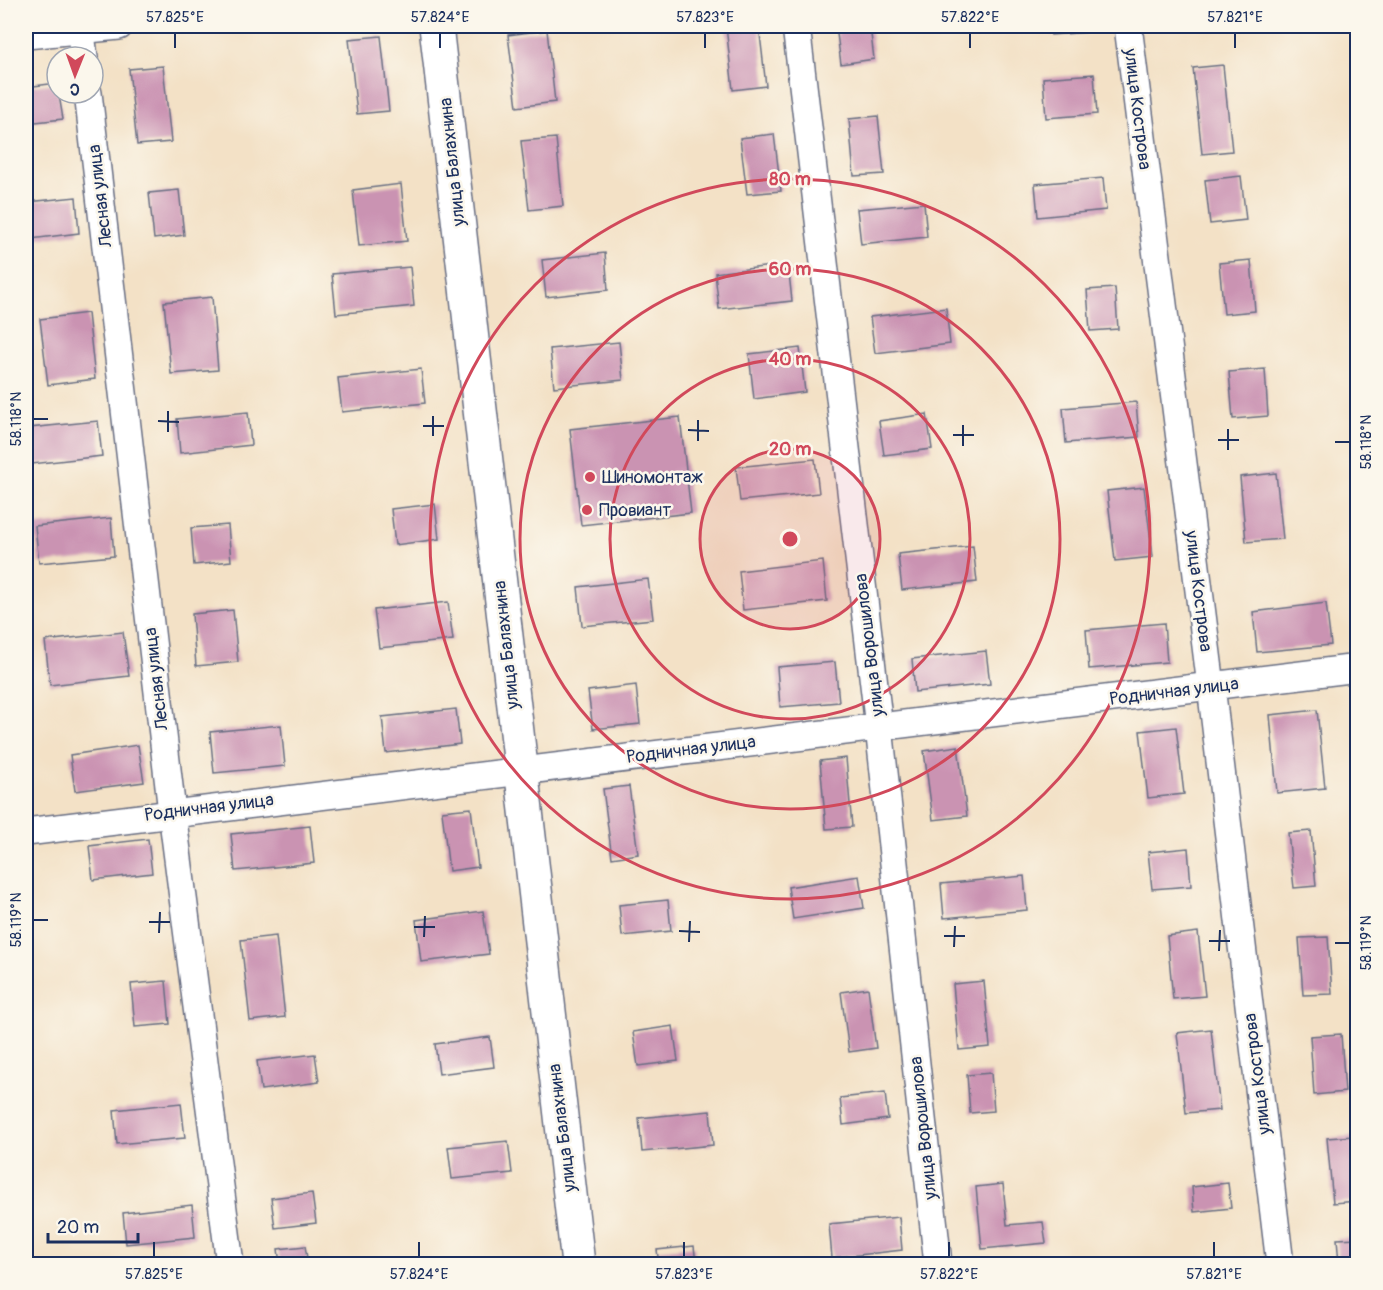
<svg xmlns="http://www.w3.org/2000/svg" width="1383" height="1290" font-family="Pangolin,sans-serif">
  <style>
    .building { fill: #ca93b2 }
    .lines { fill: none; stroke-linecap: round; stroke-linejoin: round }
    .minor-casing { stroke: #676d82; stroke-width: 30 }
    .tertiary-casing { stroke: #676d82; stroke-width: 36 }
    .minor { stroke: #fff; stroke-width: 27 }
    .tertiary { stroke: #fff; stroke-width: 33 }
    .ticks { fill: none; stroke: #1b2f5e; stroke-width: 2 }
    .ring { fill: none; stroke: #d1495b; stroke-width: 3 }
    .poi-dot { fill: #d1495b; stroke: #fbf7ec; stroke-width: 2 }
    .labels { text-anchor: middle; stroke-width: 5; stroke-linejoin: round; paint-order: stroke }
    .street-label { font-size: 18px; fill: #1b2f5e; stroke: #fbf7ec }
    .poi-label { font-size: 18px; fill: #1b2f5e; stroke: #fbf7ec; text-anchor: start }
    .centre { fill: #d1495b; stroke: #fbf7ec; stroke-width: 3 }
    .ring-label { font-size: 18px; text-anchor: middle; font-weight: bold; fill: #d1495b; stroke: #fbf7ec; stroke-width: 5; stroke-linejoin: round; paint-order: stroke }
    .neatline { fill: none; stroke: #1b2f5e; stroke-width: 2 }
    .ticks-label { font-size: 15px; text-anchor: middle; fill: #1b2f5e }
  </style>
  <rect width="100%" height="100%" fill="#fbf7ec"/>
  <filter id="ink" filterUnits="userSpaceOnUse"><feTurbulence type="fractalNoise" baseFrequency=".0167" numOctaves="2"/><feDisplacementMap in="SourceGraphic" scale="12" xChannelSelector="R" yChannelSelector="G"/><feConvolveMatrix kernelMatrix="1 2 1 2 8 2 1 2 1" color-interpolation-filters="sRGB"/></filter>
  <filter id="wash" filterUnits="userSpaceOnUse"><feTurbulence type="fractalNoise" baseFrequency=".008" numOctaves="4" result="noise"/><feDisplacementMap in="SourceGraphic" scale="24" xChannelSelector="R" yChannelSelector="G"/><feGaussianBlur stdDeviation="1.35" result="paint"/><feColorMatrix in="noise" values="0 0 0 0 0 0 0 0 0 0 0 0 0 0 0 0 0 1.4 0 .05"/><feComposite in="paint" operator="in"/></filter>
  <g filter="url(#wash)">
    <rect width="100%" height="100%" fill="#f3e1c6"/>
    <g id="blocks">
      <g class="building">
        <path d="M726,26H759L766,86L733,90Z"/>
        <path d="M836,26H870L874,59L841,64Z"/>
        <path d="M1050,26H1090V32L1051,35Z"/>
        <path d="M547,30L555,102L517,107L508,35Z"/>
        <path d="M381,36L389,111L357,114L349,39Z"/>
        <path d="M1223,65L1232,151L1202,154L1193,68Z"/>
        <path d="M163,66L171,142L137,145L129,69Z"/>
        <path d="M1094,74L1097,114L1046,118L1043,78Z"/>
        <path d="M57,83L63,119L26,123V87Z"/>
        <path d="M878,116L884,174L854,176L849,119Z"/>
        <path d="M774,134L781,191L747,194L740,138Z"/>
        <path d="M556,138L563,206L529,210L521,141Z"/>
        <path d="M1241,176L1246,220L1210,224L1205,180Z"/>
        <path d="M1103,178L1106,210L1038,217L1035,184Z"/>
        <path d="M401,184L407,241L359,246L353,190Z"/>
        <path d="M179,190L184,235L154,239L149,193Z"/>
        <path d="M76,197L79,233L31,239L28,202Z"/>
        <path d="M924,203L927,237L861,244L857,209Z"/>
        <path d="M605,253L608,290L546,297L542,260Z"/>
        <path d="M1251,260L1255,311L1224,314L1219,263Z"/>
        <path d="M788,264L792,301L719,309L715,273Z"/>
        <path d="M410,267L414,306L336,314L332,274Z"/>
        <path d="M1115,288L1118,329L1090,331L1087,290Z"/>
        <path d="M212,297L218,370L171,374L164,302Z"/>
        <path d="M946,308L950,344L875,353L870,317Z"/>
        <path d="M88,313L95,379L48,385L40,319Z"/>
        <path d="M619,342L623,380L554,387L550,349Z"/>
        <path d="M800,348L805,392L754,399L749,354Z"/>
        <path d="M421,369L425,403L342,412L338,378Z"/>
        <path d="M1265,369L1268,416L1233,419L1229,372Z"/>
        <path d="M1136,402L1139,437L1066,443L1063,408Z"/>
        <path d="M248,412L251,445L180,453L177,419Z"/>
        <path d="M927,414L932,449L884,455L879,421Z"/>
        <path d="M680,417L691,513L581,525L570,429Z"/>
        <path d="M98,421L102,456L32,464L29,428Z"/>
        <path d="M815,459L819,493L740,501L736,467Z"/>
        <path d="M1276,473L1283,539L1246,542L1240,477Z"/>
        <path d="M1144,487L1153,557L1115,561L1107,491Z"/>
        <path d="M435,504L439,539L395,545L391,509Z"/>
        <path d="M111,518L114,556L39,563L35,526Z"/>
        <path d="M228,525L231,561L194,565L191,528Z"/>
        <path d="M973,546L977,582L902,590L898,554Z"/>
        <path d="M823,561L827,601L743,610L739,571Z"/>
        <path d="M648,579L653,619L582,626L578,587Z"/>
        <path d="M448,602L453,640L379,648L374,610Z"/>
        <path d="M1326,603L1331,645L1257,652L1253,612Z"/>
        <path d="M233,610L238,662L196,666L192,614Z"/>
        <path d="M1164,623L1167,662L1089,669L1086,630Z"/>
        <path d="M123,632L129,676L50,685L45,641Z"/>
        <path d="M986,651L990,684L915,692L912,659Z"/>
        <path d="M835,662L839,702L780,707L777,667Z"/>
        <path d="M636,685L640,724L593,729L588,691Z"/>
        <path d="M456,709L460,744L386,753L382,717Z"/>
        <path d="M1317,710L1325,788L1277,793L1270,715Z"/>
        <path d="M281,725L285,766L214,773L210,732Z"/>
        <path d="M1176,727L1184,794L1148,798L1140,731Z"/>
        <path d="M138,745L144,782L75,791L70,755Z"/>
        <path d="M958,746L967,816L933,820L924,751Z"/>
        <path d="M846,758L852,827L826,829L820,761Z"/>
        <path d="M629,786L638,854L612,858L603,789Z"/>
        <path d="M471,808L478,867L449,871L442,811Z"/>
        <path d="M310,826L314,863L235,871L231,834Z"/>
        <path d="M1311,831L1316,886L1294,888L1288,833Z"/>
        <path d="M148,839L152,873L93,880L89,846Z"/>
        <path d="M1188,848L1191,886L1152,889L1148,852Z"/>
        <path d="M859,876L864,908L793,919L788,887Z"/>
        <path d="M1024,876L1027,910L944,918L941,884Z"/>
        <path d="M668,900L671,931L622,936L619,905Z"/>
        <path d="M483,911L489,954L421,962L416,920Z"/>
        <path d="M1198,932L1205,996L1173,999L1167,936Z"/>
        <path d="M276,936L285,1017L250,1021L241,940Z"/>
        <path d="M1328,937L1332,994L1303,995L1299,938Z"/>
        <path d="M166,981L170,1024L135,1027L131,984Z"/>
        <path d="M984,981L990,1047L959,1050L953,984Z"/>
        <path d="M868,988L876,1048L849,1052L841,992Z"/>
        <path d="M673,1026L678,1061L638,1066L633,1032Z"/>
        <path d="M1211,1029L1220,1110L1186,1113L1177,1033Z"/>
        <path d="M1341,1034L1345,1092L1314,1095L1310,1036Z"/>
        <path d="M490,1037L494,1067L439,1074L435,1044Z"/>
        <path d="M315,1054L319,1082L261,1090L257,1061Z"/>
        <path d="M991,1073L994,1111L970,1113L967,1075Z"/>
        <path d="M885,1093L888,1119L843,1125L840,1098Z"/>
        <path d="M181,1103L185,1138L117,1144L114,1110Z"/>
        <path d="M710,1111L713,1145L642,1152L639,1118Z"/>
        <path d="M1354,1136L1358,1201L1333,1203L1327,1138Z"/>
        <path d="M508,1141L512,1173L452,1179L448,1147Z"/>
        <path d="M1228,1183L1231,1208L1194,1212L1192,1187Z"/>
        <path d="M1003,1184L1007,1225L1043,1222L1046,1243L982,1249L976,1187Z"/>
        <path d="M312,1193L316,1223L275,1228L271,1198Z"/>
        <path d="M192,1205L195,1237L126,1244L123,1213Z"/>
        <path d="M899,1217L902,1250L832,1258L829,1224Z"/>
        <path d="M1358,1238V1264H1339L1337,1239Z"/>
        <path d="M305,1246L308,1264H280L278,1249Z"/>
        <path d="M694,1246L696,1264H659L657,1250Z"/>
      </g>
    </g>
  </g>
  <g filter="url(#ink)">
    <use href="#blocks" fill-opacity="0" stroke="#676d82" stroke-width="1.5"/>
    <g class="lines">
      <defs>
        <g id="minor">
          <path d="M80,26L84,57"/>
          <path d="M796,26L879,727L938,1264"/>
          <path d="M1128,26L1211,686L1280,1264"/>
          <path d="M26,35L119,26"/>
          <path d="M88,93L172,812L230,1264"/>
          <path d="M26,832L1358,668"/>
        </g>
        <path id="tertiary" d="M436,26L578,1264"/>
      </defs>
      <use href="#minor" class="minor-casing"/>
      <use href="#tertiary" class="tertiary-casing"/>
      <use href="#minor" class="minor"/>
      <use href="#tertiary" class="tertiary"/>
    </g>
  </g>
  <path class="ticks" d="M175,48V33M440,48V33M705,48V33M970,48V33M1235,48V33M33,419H48M158,421L179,422M423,426H444M688,430L709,431M168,432V411M953,435H974M433,436V416M1218,440H1239M698,441V420M1335,442H1350M963,446V425M1228,450V429M33,920H48M149,922H170M414,927H435M679,931L700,932M159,933L160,912M944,936H965M424,937L425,916M1209,941H1230M689,942L690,921M1335,943H1350M954,947L955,926M1219,951L1220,930M154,1257V1242M419,1257V1242M684,1257V1242M949,1257V1242M1214,1257V1242"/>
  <circle cx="790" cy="539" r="90" fill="#d1495b" fill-opacity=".12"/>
  <g class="ring">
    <circle cx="790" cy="539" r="90"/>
    <circle cx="790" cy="539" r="180"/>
    <circle cx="790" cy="539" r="270"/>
    <circle cx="790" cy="539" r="360"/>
  </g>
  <g class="poi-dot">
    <circle cx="590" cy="477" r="6"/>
    <circle cx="587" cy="510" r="6"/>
  </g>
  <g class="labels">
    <g class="street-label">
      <text transform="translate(1138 109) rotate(83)" y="6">улица Кострова</text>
      <text transform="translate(452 162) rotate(-96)" y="6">улица Балахнина</text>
      <text transform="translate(100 196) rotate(-97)" y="6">Лесная улица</text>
      <text transform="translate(1199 591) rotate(83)" y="6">улица Кострова</text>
      <text transform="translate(506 645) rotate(-96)" y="6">улица Балахнина</text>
      <text transform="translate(869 645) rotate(-97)" y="6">улица Ворошилова</text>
      <text transform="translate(156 679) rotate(-97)" y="6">Лесная улица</text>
      <text transform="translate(1174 691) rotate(-7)" y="6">Родничная улица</text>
      <text transform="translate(691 749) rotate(-7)" y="6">Родничная улица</text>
      <text transform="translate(209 807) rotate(-7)" y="6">Родничная улица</text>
      <text transform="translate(1257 1074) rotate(-97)" y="6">улица Кострова</text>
      <text transform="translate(562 1128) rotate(-97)" y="6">улица Балахнина</text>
      <text transform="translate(923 1128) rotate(-96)" y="6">улица Ворошилова</text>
    </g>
    <g class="poi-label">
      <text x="602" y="483">Шиномонтаж</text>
      <text x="599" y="516">Провиант</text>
    </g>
  </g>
  <circle cx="790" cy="539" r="9" class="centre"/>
  <g class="ring-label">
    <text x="790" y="185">80 m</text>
    <text x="790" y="275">60 m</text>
    <text x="790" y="365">40 m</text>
    <text x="790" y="455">20 m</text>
  </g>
  <rect width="1383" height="1290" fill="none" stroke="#fbf7ec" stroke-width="66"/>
  <g transform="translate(75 75) rotate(181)"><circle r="28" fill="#fbf7ec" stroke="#a1a7b3" stroke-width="1.5"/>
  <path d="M0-4.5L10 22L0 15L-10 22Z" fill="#d1495b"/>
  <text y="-9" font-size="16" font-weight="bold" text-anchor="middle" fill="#1b2f5e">С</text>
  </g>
  <path d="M48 1233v9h90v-9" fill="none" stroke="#1b2f5e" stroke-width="3"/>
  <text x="57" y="1233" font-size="18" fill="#1b2f5e" stroke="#fbf7ec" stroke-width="4.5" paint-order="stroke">20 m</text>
  <rect x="33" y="33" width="1317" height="1224" class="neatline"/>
  <g class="ticks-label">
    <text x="175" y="22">57.825°E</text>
    <text x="440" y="22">57.824°E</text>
    <text x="705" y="22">57.823°E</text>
    <text x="970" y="22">57.822°E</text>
    <text x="1235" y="22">57.821°E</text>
    <text transform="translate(16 419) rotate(-90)" y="5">58.118°N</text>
    <text transform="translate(1366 442) rotate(-90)" y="5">58.118°N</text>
    <text transform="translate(16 920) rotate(-90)" y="5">58.119°N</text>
    <text transform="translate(1366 943) rotate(-90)" y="5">58.119°N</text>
    <text x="154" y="1279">57.825°E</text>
    <text x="419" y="1279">57.824°E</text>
    <text x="684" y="1279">57.823°E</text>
    <text x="949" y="1279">57.822°E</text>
    <text x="1214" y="1279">57.821°E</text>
  </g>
</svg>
